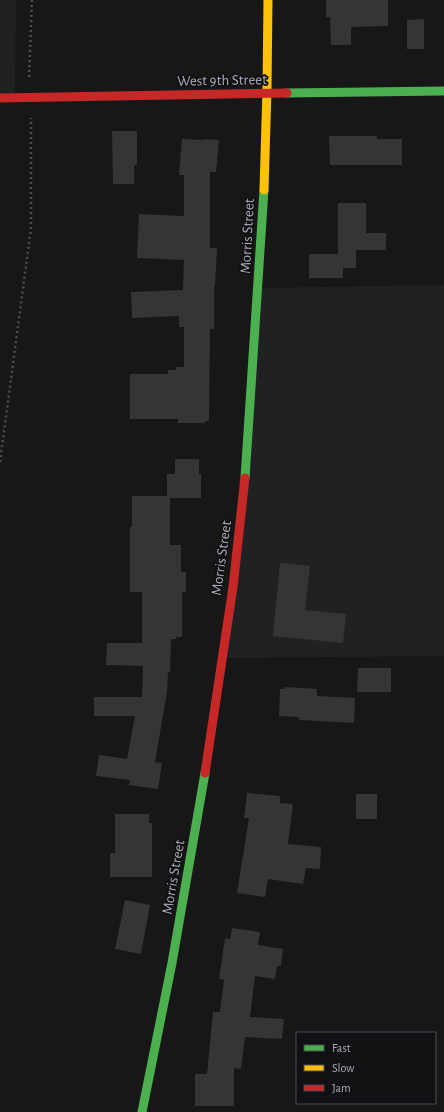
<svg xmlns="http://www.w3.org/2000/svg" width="444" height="1112" font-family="'Alegreya Sans',sans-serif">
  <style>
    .built { fill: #212123 }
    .building { fill: #353536 }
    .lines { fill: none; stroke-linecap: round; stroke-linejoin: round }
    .path { stroke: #4d4e52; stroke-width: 2.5; stroke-dasharray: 2 3; stroke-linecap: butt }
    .fast { stroke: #4caf50; stroke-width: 9 }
    .slow { stroke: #ffc107; stroke-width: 9 }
    .jam { stroke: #c62828; stroke-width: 9 }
    .labels { text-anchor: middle; stroke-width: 3.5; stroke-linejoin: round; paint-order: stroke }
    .street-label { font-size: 15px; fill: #a8adb8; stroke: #111113 }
  </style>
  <rect width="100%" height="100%" fill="#171717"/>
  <g class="built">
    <path d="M0,0H16L15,98H0Z"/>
    <path d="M444,285V656L222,658L258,288Z"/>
  </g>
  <g class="building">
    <path d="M326,0H388V26L351,27V45H331L330,17H326Z"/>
    <path d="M424,19V49H407V20Z"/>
    <path d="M112,131H137V165H134V184H113Z"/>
    <path d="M329,136H377V139H402V165H330Z"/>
    <path d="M182,139L204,140V139L219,140L216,172H210V248H217L215,286H214V329H210L209,421H205V423H178V419H130V374H168V370H176V367H184V327H179V316L132,318L131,292L183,290L184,260L137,258L139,214L184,216V175H179Z"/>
    <path d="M338,203H366V233H386V250H356V268H343V278H309V254H338Z"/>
    <path d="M175,459H199V474H201V498H170V545H181V572H186V592H182V637H176V639H171L170,672H168L167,692L155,762L162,763L158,789L129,785L130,780L96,776L99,755L127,759L135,716H94V697H142L143,666L106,665L107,643H142V592H130V527H132V496H167V474H175Z"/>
    <path d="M280,563L310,566L305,610L346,614L343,643L273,636Z"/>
    <path d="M358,668H391V692H357Z"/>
    <path d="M285,687L317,689V696L355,698L354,723L299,720V717L279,716L280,689H285Z"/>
    <path d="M247,793L280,796V803L293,804L288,844L321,847L320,869L306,868L303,884L268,879L265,897L237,893L249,818H244Z"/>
    <rect x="356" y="794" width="21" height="25"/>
    <path d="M115,814H149V823H152V877H110V853H115Z"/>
    <path d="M125,900L150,905L141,954L115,949Z"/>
    <path d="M232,928L260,932L258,945L283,949L281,966H277L275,979L255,976L250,1017L284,1019L282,1039L245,1037L241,1069L234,1068V1106H195V1074H207L213,1012H220L224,980L219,979L225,938L230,939Z"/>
  </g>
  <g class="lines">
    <g class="path">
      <path d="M29,77L32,0"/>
      <path d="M0,462L31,228V118"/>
    </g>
    <g class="fast">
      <path d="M287,93L444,91"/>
      <path d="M245,478L264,190"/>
      <path d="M142,1112L172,963L205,773"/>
    </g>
    <path class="slow" d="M264,190L267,89L268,0"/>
    <g class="jam">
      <path d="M0,98L287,93"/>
      <path d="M205,773L233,587L245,478"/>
    </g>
  </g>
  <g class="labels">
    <g class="street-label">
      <text transform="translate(222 80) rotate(-1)" y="5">West 9th Street</text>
      <text transform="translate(247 236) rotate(-87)" y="5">Morris Street</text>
      <text transform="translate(221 558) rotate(-82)" y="5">Morris Street</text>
      <text transform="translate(173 877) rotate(-80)" y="5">Morris Street</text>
    </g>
  </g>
  <rect x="296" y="1032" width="140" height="72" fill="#111113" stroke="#4d4f55"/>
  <rect x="304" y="1045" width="20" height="6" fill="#4caf50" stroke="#4d4f55"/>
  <text x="332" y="1052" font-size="12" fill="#a8adb8">Fast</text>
  <rect x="304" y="1065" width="20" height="6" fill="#ffc107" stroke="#4d4f55"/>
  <text x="332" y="1072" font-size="12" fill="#a8adb8">Slow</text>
  <rect x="304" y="1085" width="20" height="6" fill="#c62828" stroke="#4d4f55"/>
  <text x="332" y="1092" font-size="12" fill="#a8adb8">Jam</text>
</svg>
